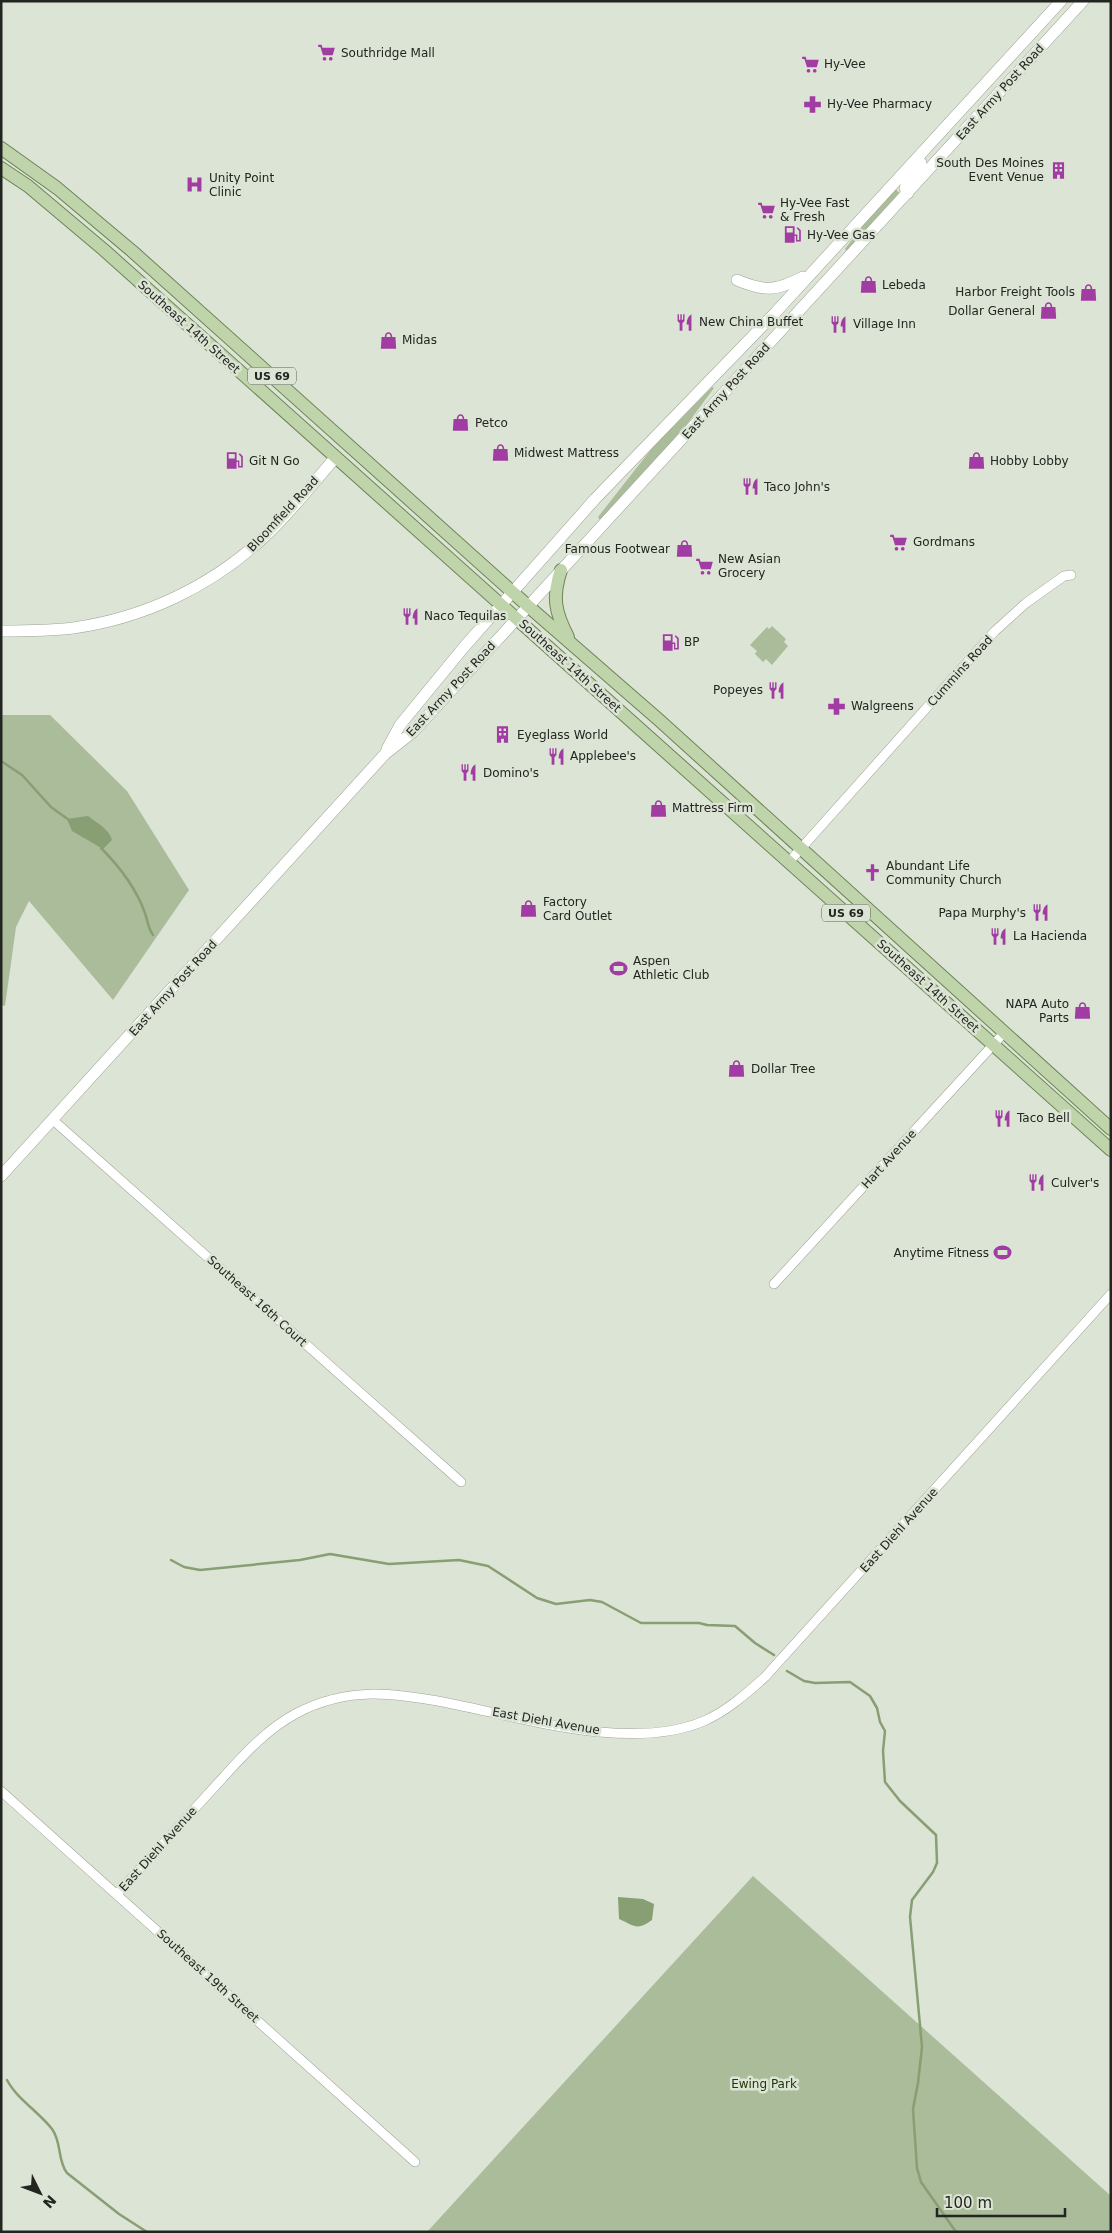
<svg xmlns="http://www.w3.org/2000/svg" width="1112" height="2233" font-family="'DejaVu Sans',sans-serif">
  <style>
    .green { fill: #aabc99 }
    .water { fill: #889e73 }
    .lines { fill: none; stroke-linecap: round; stroke-linejoin: round }
    .stream { stroke: #889e73; stroke-width: 2.5 }
    .street-casing { stroke: #9ca496; stroke-width: 10 }
    .secondary-casing { stroke: #9ca496; stroke-width: 12 }
    .primary-casing { stroke: #6c8455; stroke-width: 14 }
    .street { stroke: #fff; stroke-width: 9 }
    .secondary { stroke: #fff; stroke-width: 11 }
    .primary { stroke: #bfd4aa; stroke-width: 12 }
    .labels { text-anchor: middle; stroke-width: 5; stroke-linejoin: round; paint-order: stroke }
    .shield { fill: #dce4d5; stroke: #5a5e56; stroke-width: 1 }
    .shield-label { font-size: 11px; font-weight: bold; fill: #232520 }
    .poi-label { font-size: 12px; fill: #232520; stroke: #dce4d5; text-anchor: start }
    .street-label { font-size: 12px; fill: #232520; stroke: #dce4d5 }
    .park-label { font-size: 12px; fill: #233807; stroke: #dce4d5 }
  </style>
  <rect width="100%" height="100%" fill="#dce4d5"/>
  <g class="green">
    <path d="M895,188L899,193L847,251L845,249L872,213Z"/>
    <path d="M712,387L714,388L685,427L600,520L598,517L653,447Z"/>
    <path d="M772,626L786,639L784,642L788,646L772,665L766,659L763,662L755,654L757,651L750,645L767,627L769,629Z"/>
    <path d="M1,715H50L127,791L189,890L113,1000L29,901L16,927L5,1006L1,1005Z"/>
    <path d="M753,1876L1111,2196V2232H427Z"/>
  </g>
  <g class="water">
    <path d="M88,816C97,823 109,829 112,840L103,849L72,831L67,819Z"/>
    <path d="M618,1897L643,1899L654,1904L652,1920C637,1931 635,1926 619,1919Z"/>
  </g>
  <g class="lines">
    <g class="stream">
      <path d="M1,761L22,775L51,807L69,820"/>
      <path d="M101,848C120,867 136,888 145,913C148,922 148,928 153,935"/>
      <path d="M171,1560L184,1567L200,1570L300,1560L330,1554L389,1564L459,1560L488,1566L537,1598L556,1604L590,1600L602,1602L641,1623H699L707,1625L735,1626L755,1643L774,1655"/>
      <path d="M787,1671L804,1681L815,1683L850,1682L870,1696L877,1708L880,1722L885,1731L883,1751L885,1782L900,1801L936,1835L937,1863L933,1872L912,1900L910,1917L922,2047L918,2083L913,2109L917,2168L921,2182L956,2232"/>
      <path d="M7,2080C17,2099 39,2112 52,2129C62,2142 57,2160 67,2173L119,2214L147,2232"/>
    </g>
    <defs>
      <g id="street">
        <path d="M789,862L995,631L1026,603L1064,576L1071,575"/>
        <path d="M53,1120L461,1482"/>
        <path d="M774,1284L1004,1033"/>
        <path d="M1,1791L415,2162"/>
        <path d="M117,1894C147,1861 178,1827 208,1794C236,1764 261,1732 297,1713C349,1686 394,1693 448,1703C523,1718 632,1752 704,1721C727,1711 747,1693 765,1677L1111,1294"/>
      </g>
      <g id="secondary">
        <path d="M908,193L905,188L912,174L921,163"/>
        <path d="M737,280C765,292 776,291 803,277"/>
        <path d="M1,631C25,631 50,631 73,628C144,618 210,587 262,539C289,515 312,484 336,457"/>
        <path d="M387,749L400,725L464,647L595,499L775,313L1061,1"/>
        <path d="M1,1176L385,754L413,732L1083,1"/>
      </g>
      <g id="primary">
        <path d="M1,148L57,188L132,251L528,606L659,720L1111,1129"/>
        <path d="M1,168L28,186L104,250L1111,1150"/>
        <path d="M561,570C552,597 555,612 568,637"/>
      </g>
    </defs>
    <use href="#street" class="street-casing"/>
    <use href="#secondary" class="secondary-casing"/>
    <use href="#primary" class="primary-casing"/>
    <use href="#street" class="street"/>
    <use href="#secondary" class="secondary"/>
    <use href="#primary" class="primary"/>
  </g>
  <defs>
    <symbol id="supermarket-bare" viewBox="-9 -9 18 18"><path d="M-6-5.5h2.5l.6 2H6L4.5 2H-2.5L-4.4-4H-6ZM-1.5 3.2a1.3 1.3 0 1 0 .1 0ZM3 3.2a1.3 1.3 0 1 0 .1 0Z" fill="#a03ca2" stroke="#dce4d5" stroke-width="2.5" paint-order="stroke"/></symbol>
    <symbol id="pharmacy-bare" viewBox="-9 -9 18 18"><path d="M-2-6h4v4h4v4h-4v4h-4v-4h-4v-4h4Z" fill="#a03ca2" stroke="#dce4d5" stroke-width="2.5" paint-order="stroke"/></symbol>
    <symbol id="building-bare" viewBox="-9 -9 18 18"><path d="M-4-6H4V6H1V3H-1V6H-4ZM-2.5-4.3h1.7v1.8h-1.7ZM.8-4.3h1.7v1.8H.8ZM-2.5-1h1.7V.8h-1.7ZM.8-1h1.7V.8H.8Z" fill="#a03ca2" stroke="#dce4d5" stroke-width="2.5" paint-order="stroke"/></symbol>
    <symbol id="hospital-bare" viewBox="-9 -9 18 18"><path d="M-5-5h3v3.5h4V-5h3V5h-3V1.5h-4V5h-3Z" fill="#a03ca2" stroke="#dce4d5" stroke-width="2.5" paint-order="stroke"/></symbol>
    <symbol id="fuel-bare" viewBox="-9 -9 18 18"><path d="M-5.5-6h7V0h2V4h1.3V-2.5L3-4.5l.8-.8L6-3V5H2.5V1h-1V6h-7ZM-4.2-4.7v3.2H.2V-4.7Z" fill="#a03ca2" stroke="#dce4d5" stroke-width="2.5" paint-order="stroke"/></symbol>
    <symbol id="shop-bare" viewBox="-9 -9 18 18"><path d="M-5-2.5h2.3a2.7 3.5 0 0 1 5.4 0H5L5.5 6h-11ZM-1.5-2.5h3a1.5 2.3 0 0 0-3 0Z" fill="#a03ca2" stroke="#dce4d5" stroke-width="2.5" paint-order="stroke"/></symbol>
    <symbol id="restaurant-bare" viewBox="-9 -9 18 18"><path d="M-5-6h1v4h1v-4h1v4h1v-4h1v5L-1.5 .5V6h-2V.5L-5-1ZM5-6V6H3V1.5H1.5Q1.5-4 5-6Z" fill="#a03ca2" stroke="#dce4d5" stroke-width="2.5" paint-order="stroke"/></symbol>
    <symbol id="church-bare" viewBox="-9 -9 18 18"><path d="M-1.2-6h2.4v3.5h3.3v2.4h-3.3V6h-2.4V-.1h-3.3v-2.4h3.3Z" fill="#a03ca2" stroke="#dce4d5" stroke-width="2.5" paint-order="stroke"/></symbol>
    <symbol id="stadium-bare" viewBox="-9 -9 18 18"><path d="M0-5a6.5 5 0 1 0 0 10a6.5 5 0 1 0 0-10ZM-3.5-1.8h7v3.6h-7Z" fill="#a03ca2" stroke="#dce4d5" stroke-width="2.5" paint-order="stroke"/></symbol>
  </defs>
  <g fill-rule="evenodd">
    <use href="#supermarket-bare" x="314" y="40" width="25" height="25"/>
    <use href="#supermarket-bare" x="798" y="52" width="25" height="25"/>
    <use href="#pharmacy-bare" x="800" y="92" width="25" height="25"/>
    <use href="#building-bare" x="1046" y="158" width="25" height="25"/>
    <use href="#hospital-bare" x="182" y="172" width="25" height="25"/>
    <use href="#supermarket-bare" x="754" y="198" width="25" height="25"/>
    <use href="#fuel-bare" x="780" y="222" width="25" height="25"/>
    <use href="#shop-bare" x="856" y="272" width="25" height="25"/>
    <use href="#shop-bare" x="1076" y="280" width="25" height="25"/>
    <use href="#shop-bare" x="1036" y="298" width="25" height="25"/>
    <use href="#restaurant-bare" x="672" y="310" width="25" height="25"/>
    <use href="#restaurant-bare" x="826" y="312" width="25" height="25"/>
    <use href="#shop-bare" x="376" y="328" width="25" height="25"/>
    <use href="#shop-bare" x="448" y="410" width="25" height="25"/>
    <use href="#shop-bare" x="488" y="440" width="25" height="25"/>
    <use href="#fuel-bare" x="222" y="448" width="25" height="25"/>
    <use href="#shop-bare" x="964" y="448" width="25" height="25"/>
    <use href="#restaurant-bare" x="738" y="474" width="25" height="25"/>
    <use href="#supermarket-bare" x="886" y="530" width="25" height="25"/>
    <use href="#shop-bare" x="672" y="536" width="25" height="25"/>
    <use href="#supermarket-bare" x="692" y="554" width="25" height="25"/>
    <use href="#restaurant-bare" x="398" y="604" width="25" height="25"/>
    <use href="#fuel-bare" x="658" y="630" width="25" height="25"/>
    <use href="#restaurant-bare" x="764" y="678" width="25" height="25"/>
    <use href="#pharmacy-bare" x="824" y="694" width="25" height="25"/>
    <use href="#building-bare" x="490" y="722" width="25" height="25"/>
    <use href="#restaurant-bare" x="544" y="744" width="25" height="25"/>
    <use href="#restaurant-bare" x="456" y="760" width="25" height="25"/>
    <use href="#shop-bare" x="646" y="796" width="25" height="25"/>
    <use href="#church-bare" x="860" y="860" width="25" height="25"/>
    <use href="#shop-bare" x="516" y="896" width="25" height="25"/>
    <use href="#restaurant-bare" x="1028" y="900" width="25" height="25"/>
    <use href="#restaurant-bare" x="986" y="924" width="25" height="25"/>
    <use href="#stadium-bare" x="606" y="956" width="25" height="25"/>
    <use href="#shop-bare" x="1070" y="998" width="25" height="25"/>
    <use href="#shop-bare" x="724" y="1056" width="25" height="25"/>
    <use href="#restaurant-bare" x="990" y="1106" width="25" height="25"/>
    <use href="#restaurant-bare" x="1024" y="1170" width="25" height="25"/>
    <use href="#stadium-bare" x="990" y="1240" width="25" height="25"/>
  </g>
  <g class="labels">
    <g class="shield">
      <rect x="248" y="367.5" width="48" height="17" rx="4"/>
      <rect x="822" y="904.5" width="48" height="17" rx="4"/>
    </g>
    <g class="shield-label">
      <text x="272" y="380">US 69</text>
      <text x="846" y="917">US 69</text>
    </g>
    <g class="poi-label">
      <text x="341" y="57">Southridge Mall</text>
      <text x="824" y="68">Hy-Vee</text>
      <text x="827" y="108">Hy-Vee Pharmacy</text>
      <text x="1044" y="167" text-anchor="end">South Des Moines<tspan x="1044" dy="14">Event Venue</tspan></text>
      <text x="209" y="182">Unity Point<tspan x="209" dy="14">Clinic</tspan></text>
      <text x="780" y="207">Hy-Vee Fast<tspan x="780" dy="14">&amp; Fresh</tspan></text>
      <text x="807" y="239">Hy-Vee Gas</text>
      <text x="882" y="289">Lebeda</text>
      <text x="1075" y="296" text-anchor="end">Harbor Freight Tools</text>
      <text x="1035" y="315" text-anchor="end">Dollar General</text>
      <text x="699" y="326">New China Buffet</text>
      <text x="853" y="328">Village Inn</text>
      <text x="402" y="344">Midas</text>
      <text x="475" y="427">Petco</text>
      <text x="514" y="457">Midwest Mattress</text>
      <text x="249" y="465">Git N Go</text>
      <text x="990" y="465">Hobby Lobby</text>
      <text x="764" y="491">Taco John's</text>
      <text x="913" y="546">Gordmans</text>
      <text x="670" y="553" text-anchor="end">Famous Footwear</text>
      <text x="718" y="563">New Asian<tspan x="718" dy="14">Grocery</tspan></text>
      <text x="424" y="620">Naco Tequilas</text>
      <text x="684" y="646">BP</text>
      <text x="763" y="694" text-anchor="end">Popeyes</text>
      <text x="851" y="710">Walgreens</text>
      <text x="517" y="739">Eyeglass World</text>
      <text x="570" y="760">Applebee's</text>
      <text x="483" y="777">Domino's</text>
      <text x="672" y="812">Mattress Firm</text>
      <text x="886" y="870">Abundant Life<tspan x="886" dy="14">Community Church</tspan></text>
      <text x="543" y="906">Factory<tspan x="543" dy="14">Card Outlet</tspan></text>
      <text x="1026" y="917" text-anchor="end">Papa Murphy's</text>
      <text x="1013" y="940">La Hacienda</text>
      <text x="633" y="965">Aspen<tspan x="633" dy="14">Athletic Club</tspan></text>
      <text x="1069" y="1008" text-anchor="end">NAPA Auto<tspan x="1069" dy="14">Parts</tspan></text>
      <text x="751" y="1073">Dollar Tree</text>
      <text x="1017" y="1122">Taco Bell</text>
      <text x="1051" y="1187">Culver's</text>
      <text x="989" y="1257" text-anchor="end">Anytime Fitness</text>
    </g>
    <g class="street-label">
      <text transform="translate(1000 92) rotate(-48)" y="4">East Army Post Road</text>
      <text transform="translate(189 327) rotate(42)" y="4">Southeast 14th Street</text>
      <text transform="translate(726 391) rotate(-48)" y="4">East Army Post Road</text>
      <text transform="translate(283 514) rotate(-47)" y="4">Bloomfield Road</text>
      <text transform="translate(570 666) rotate(42)" y="4">Southeast 14th Street</text>
      <text transform="translate(960 671) rotate(-48)" y="4">Cummins Road</text>
      <text transform="translate(451 689) rotate(-47)" y="4">East Army Post Road</text>
      <text transform="translate(928 986) rotate(42)" y="4">Southeast 14th Street</text>
      <text transform="translate(173 988) rotate(-48)" y="4">East Army Post Road</text>
      <text transform="translate(889 1159) rotate(-48)" y="4">Hart Avenue</text>
      <text transform="translate(257 1301) rotate(42)" y="4">Southeast 16th Court</text>
      <text transform="translate(899 1530) rotate(-48)" y="4">East Diehl Avenue</text>
      <text transform="translate(546 1721) rotate(10)" y="4">East Diehl Avenue</text>
      <text transform="translate(158 1849) rotate(-48)" y="4">East Diehl Avenue</text>
      <text transform="translate(208 1976) rotate(42)" y="4">Southeast 19th Street</text>
    </g>
    <g class="park-label">
      <text x="764" y="2088">Ewing Park</text>
    </g>
  </g>
  <rect width="1112" height="2233" fill="none" stroke="#232520" stroke-width="5"/>
  <g transform="translate(40 2193) rotate(132)" stroke="#dce4d5" stroke-width="4" paint-order="stroke">
  <path d="M0-4L9 19L0 12L-9 19Z" fill="#232520"/>
  <text y="-8" font-size="14" font-weight="bold" text-anchor="middle" fill="#232520">N</text>
  </g>
  <path d="M937 2208v8h128v-8" fill="none" stroke="#232520" stroke-width="2.5"/>
  <text x="944" y="2208" font-size="15" fill="#232520" stroke="#dce4d5" stroke-width="4" paint-order="stroke">100 m</text>
</svg>
